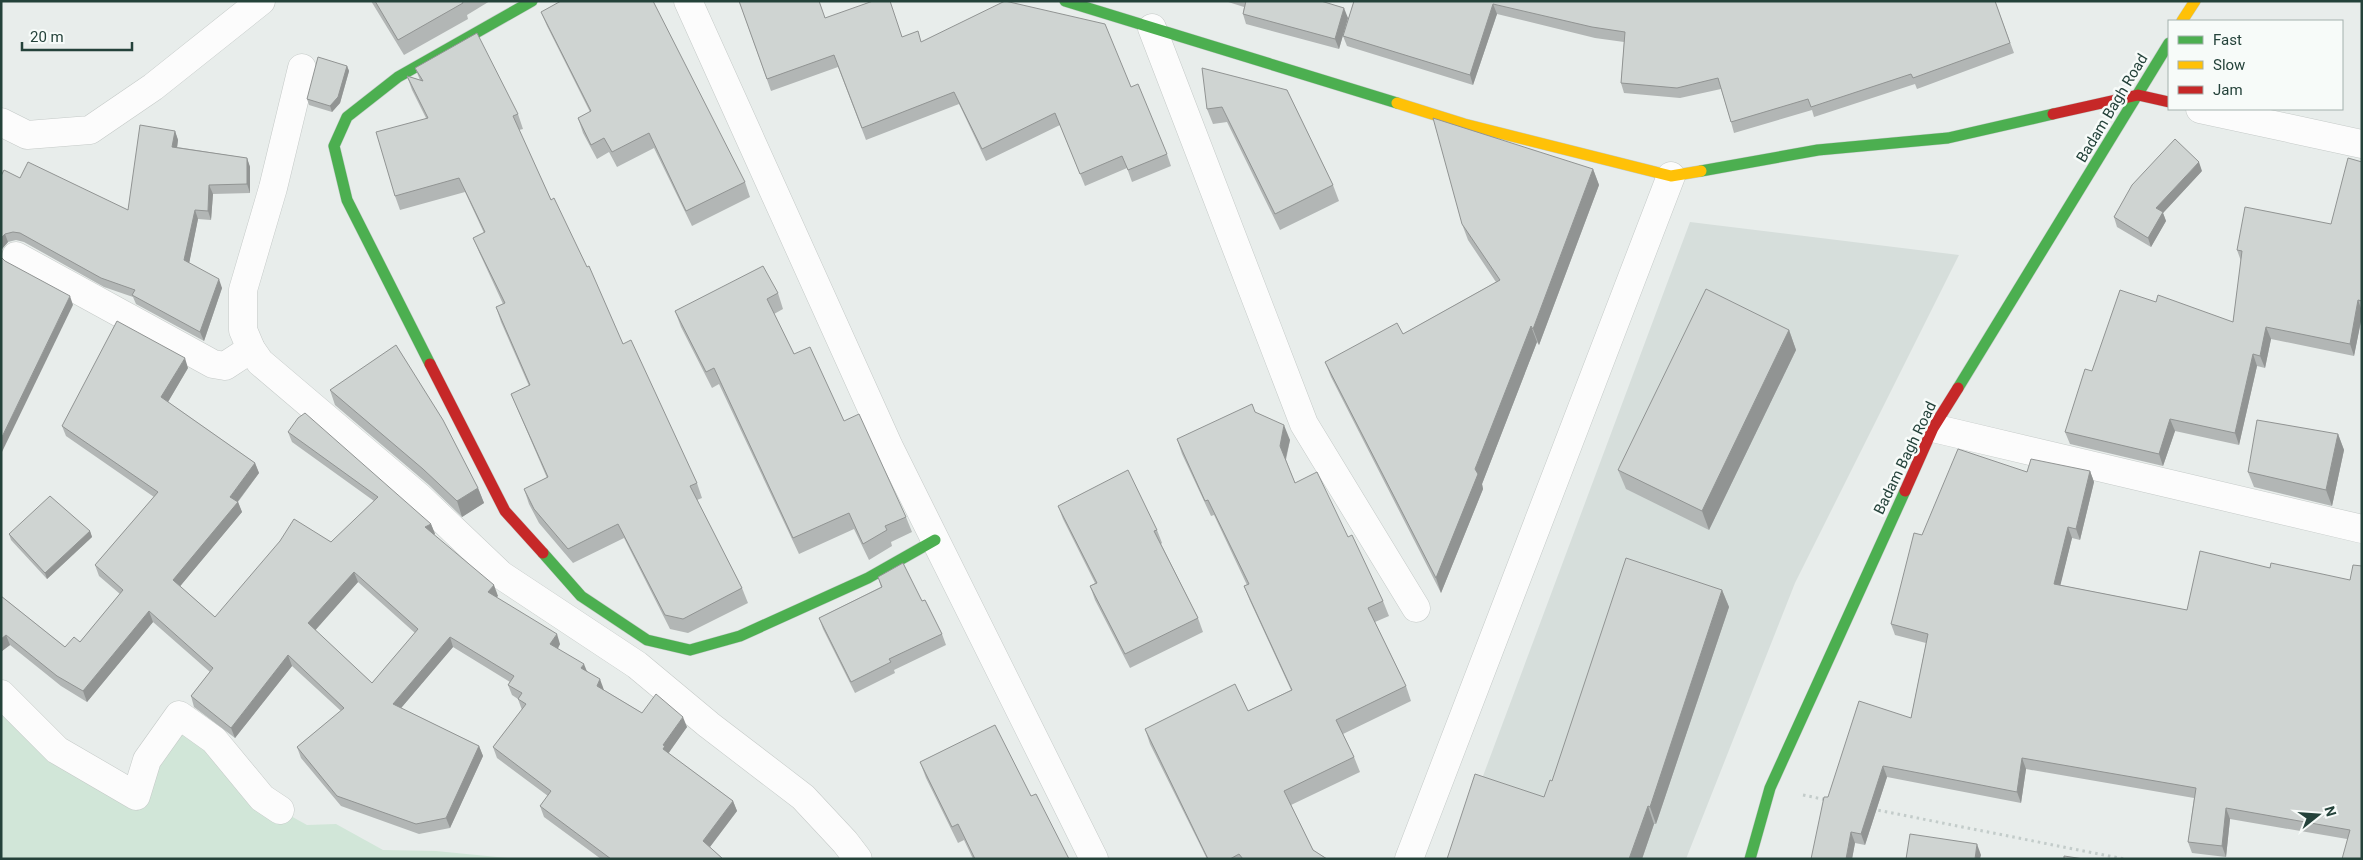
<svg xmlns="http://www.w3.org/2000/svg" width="2363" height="860" font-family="Roboto,sans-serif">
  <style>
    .built { fill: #d6dedb }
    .green { fill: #d1e6d8 }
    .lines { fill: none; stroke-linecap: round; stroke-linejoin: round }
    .street-casing { stroke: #c5cac8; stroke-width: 29 }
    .fast-casing { stroke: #c3cbc8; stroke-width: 12 }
    .slow-casing { stroke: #c3cbc8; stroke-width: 12 }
    .jam-casing { stroke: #c3cbc8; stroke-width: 12 }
    .path { stroke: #c3ccca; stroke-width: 3; stroke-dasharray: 2.5 4; stroke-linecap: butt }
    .street { stroke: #fcfcfc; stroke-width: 28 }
    .fast { stroke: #4caf50; stroke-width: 11 }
    .slow { stroke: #ffc107; stroke-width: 11 }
    .jam { stroke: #c62828; stroke-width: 11 }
    .wall { fill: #b2b6b5; fill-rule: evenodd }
    .shaded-wall { fill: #919493 }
    .building { fill: #cfd4d2; stroke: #919493; fill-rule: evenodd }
    .labels { text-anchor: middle; stroke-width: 5; stroke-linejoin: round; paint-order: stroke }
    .street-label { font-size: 15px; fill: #24423a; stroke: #f7fbf9 }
  </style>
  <rect width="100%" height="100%" fill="#e8edeb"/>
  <path class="built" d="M1690,222L1959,255L1795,583L1686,859H1452Z"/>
  <path class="green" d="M1,694L135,796L179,715L280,810L307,825L336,824L383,850L436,851L519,859H1Z"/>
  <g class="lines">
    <defs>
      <g id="street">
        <path d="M688,1L889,447L1094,859"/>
        <path d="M1152,28L1304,424L1416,608"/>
        <path d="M302,68L273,188L243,290V330L251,349L260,362L419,497L501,575L637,665L709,725L803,797L845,842L858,859"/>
        <path d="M2200,109L2362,144"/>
        <path d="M1,122L27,135L90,130L153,87L261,1"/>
        <path d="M16,256L213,364L225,366L251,349"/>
        <path d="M1933,428L2362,529"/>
        <path d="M1,694L57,750L136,796L147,760L179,715L214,740L262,798L280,810"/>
        <path d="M1409,859L1671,176"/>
      </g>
      <g id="fast">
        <path d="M1065,1L1397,103"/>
        <path d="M1701,171L1818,150L1948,138L2053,114"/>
        <path d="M430,364L347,200L334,146L347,117L398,77L532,1"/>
        <path d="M1958,388L2169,43"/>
        <path d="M543,553L581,596L647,640L690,650L740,636L868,578L935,540"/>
        <path d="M1750,859L1770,788L1905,491"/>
      </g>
      <g id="slow">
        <path d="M2182,21L2195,1"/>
        <path d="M1397,103L1464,124L1671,176L1701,171"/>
      </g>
      <g id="jam">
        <path d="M2053,114L2138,95L2169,102"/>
        <path d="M430,364L505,511L543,553"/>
        <path d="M1905,491L1933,428L1958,388"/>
      </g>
    </defs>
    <use href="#street" class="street-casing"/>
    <use href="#fast" class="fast-casing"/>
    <use href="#slow" class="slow-casing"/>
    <use href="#jam" class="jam-casing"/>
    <g class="path">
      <path d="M1803,795L1827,800"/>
      <path d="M1872,809L2124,859"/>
    </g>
    <use href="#street" class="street"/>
    <use href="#fast" class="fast"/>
    <use href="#slow" class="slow"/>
    <use href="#jam" class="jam"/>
  </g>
  <g class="wall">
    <path d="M371,1H490L467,15L468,19L404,55Z"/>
    <path d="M739,1L826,18L921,42L1131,87L1167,154L1171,166L1132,182L1127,168L1085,186L1060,125L986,161L959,104L866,140L838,67L771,91Z"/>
    <path d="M1225,1H1321L1348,18L1339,49L1246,24L1243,14L1244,7Z"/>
    <path d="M1354,1H1995L2014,53L1917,89L1915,84L1814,117L1812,110L1734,133L1731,122L1721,89L1680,98L1624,93L1621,83L1624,42L1595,38L1497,14L1473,85L1347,46L1343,36Z"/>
    <path d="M541,12L745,182L750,197L692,226L654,148L617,167L609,152L597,159L583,133L578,118L590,112L547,26Z"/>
    <path d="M347,66L349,71L340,103L332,112L309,105L307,99Z"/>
    <path d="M415,68L518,114L523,129L519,130L551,200L623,344L697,483L702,498L697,500L742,588L748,603L688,633L670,629L624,538L573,563L539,523L529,504L524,489L547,478L511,394L529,386L501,322L496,307L503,304L479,252L473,238L484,233L465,192L400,210L395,196L426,118L412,90L407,76L420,80Z"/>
    <path d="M1287,90L1333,185L1339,201L1280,230L1227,122L1213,124L1207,109Z"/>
    <path d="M175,131L178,140L177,147L247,158L250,167V193L213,194L211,220L198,219L189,263L222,288L204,341L136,304L133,297L104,287L24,242L16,240L8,242L2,249L1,253V176L20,178L128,210Z"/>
    <path d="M2362,162V316L2354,356L2271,339L2265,368L2257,366L2239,445L2175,431L2163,466L2070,444L2065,432L2092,371L2156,302L2233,322L2241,261L2237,250L2331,224Z"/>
    <path d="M1593,169L1599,185L1539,345L1537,342L1482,484L1483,489L1441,593L1331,377L1325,362L1403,334L1496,282L1468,240L1462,224Z"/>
    <path d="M2202,171L2163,213L2166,221L2151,247L2117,227L2114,217Z"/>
    <path d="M778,293L783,309L774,314L794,354L844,421L906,517L912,532L891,542L892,546L869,560L854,529L799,554L719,384L712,388L681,327L675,311Z"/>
    <path d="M1789,330L1796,350L1709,530L1626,489L1618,470Z"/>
    <path d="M188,368L168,402L255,463L259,473L238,502L242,512L180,586L215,617L331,542L374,501L292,442L288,432L431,524L435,534L434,535L498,596L496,597L560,644L558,649L587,671L604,690L642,713L687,727L668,753L733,801L737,811L710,847L723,859H601L544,817L540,806L548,796L497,758L493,747L522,710L518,699L512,695L508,685L510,682L453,647L401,708L479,746L483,756L450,828L419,834L341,806L301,758L297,747L341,711L292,666L235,738L194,707L191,696L210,672L153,622L87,702L61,686L10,645L2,651L1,650V596L65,647L80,642L120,594L99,576L95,565L154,497L66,436L62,426ZM358,582L415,633L372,683L315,630Z"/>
    <path d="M330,390L478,488L484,503L462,517L429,485L335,405Z"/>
    <path d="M1255,412L1290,440L1286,460L1295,483L1348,537L1383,601L1389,616L1375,622L1406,686L1411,701L1343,734L1354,757L1360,772L1291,805L1313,850L1327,859H1207L1150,744L1145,729L1248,711L1291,690L1250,601L1244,586L1247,585L1214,515L1211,516L1182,454L1177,439Z"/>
    <path d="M2338,434L2344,450L2332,506L2254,487L2248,472Z"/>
    <path d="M2090,471L2094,482L2080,540L2072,538L2060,585L2187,610L2270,568L2362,859L2347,839L2230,819L2226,857L2192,853L2188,842L2194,798L2026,769L2021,803L1887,777L1865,845L1855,843L1852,859H1811L1828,797L1911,718L1926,643L1895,635L1891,624L1922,535L2027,472Z"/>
    <path d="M1058,506L1157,530L1162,543L1161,544L1198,618L1203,632L1130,668L1095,600L1090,586L1095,583L1063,519Z"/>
    <path d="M90,531L92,537L47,579L11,540L9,534Z"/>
    <path d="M878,577L922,601L942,634L946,645L894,670L895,673L855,693L823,629L819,618L881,587Z"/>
    <path d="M1722,590L1729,607L1656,824H1654L1642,859H1447L1544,797L1552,781Z"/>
    <path d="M920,762L1031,796L1069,859H973L964,840L958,843L926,778Z"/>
  </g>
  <g class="shaded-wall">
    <path d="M1493,4L1497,14L1473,85L1470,75Z"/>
    <path d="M1344,8L1348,18L1339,49L1335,39Z"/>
    <path d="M347,66L349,71L340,103L332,112L330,106Z"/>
    <path d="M175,131L178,140L176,156L172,147Z"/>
    <path d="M247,158L250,167V193L247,184Z"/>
    <path d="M2199,162L2202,171L2163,213L2166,221L2151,247L2148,238L2156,208Z"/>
    <path d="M1593,169L1599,185L1539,345L1533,329Z"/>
    <path d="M209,185L213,194L211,220L208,211Z"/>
    <path d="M195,210L198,219L188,269L184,260Z"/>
    <path d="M5,234L8,242L2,249L1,253V238Z"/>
    <path d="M219,279L222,288L204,341L200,332Z"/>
    <path d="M70,296L73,305L1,454V439Z"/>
    <path d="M2358,300L2362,311V316L2354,356L2350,344Z"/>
    <path d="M1531,326L1537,342L1482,484L1483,489L1441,593L1436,578L1475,469Z"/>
    <path d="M2266,327L2271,339L2265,368L2260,356Z"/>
    <path d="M1789,330L1796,350L1709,530L1702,511Z"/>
    <path d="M2253,354L2257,366L2239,445L2235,433Z"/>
    <path d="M185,358L188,368L165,407L161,397Z"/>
    <path d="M2170,419L2175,431L2163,466L2159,454Z"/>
    <path d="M1284,425L1290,440L1285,461L1280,446Z"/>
    <path d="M2338,434L2344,450L2332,506L2326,490Z"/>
    <path d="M255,463L259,473L235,505L238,502L242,512L177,590L173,580L230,497Z"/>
    <path d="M2090,471L2094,482L2080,540L2076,529Z"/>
    <path d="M478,488L484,503L462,517L457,501Z"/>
    <path d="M431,524L435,534L429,538L425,527Z"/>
    <path d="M2068,527L2072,538L2058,595L2054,584Z"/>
    <path d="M90,531L92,537L47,579L45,573Z"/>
    <path d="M354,572L358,582L312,634L308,623Z"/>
    <path d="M494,585L498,596L492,602L488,592Z"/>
    <path d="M1722,590L1729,607L1656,824L1650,807Z"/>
    <path d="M149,611L153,622L87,702L83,691Z"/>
    <path d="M557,634L560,644L554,655L550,644Z"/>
    <path d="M6,635L10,645L2,651L1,649V639Z"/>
    <path d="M450,637L453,647L396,714L393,704Z"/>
    <path d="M288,655L292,666L235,738L231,728Z"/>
    <path d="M584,664L588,674L581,668Z"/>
    <path d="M600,679L604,690L600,696L597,686Z"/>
    <path d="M683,717L687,727L668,754L663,749V745Z"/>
    <path d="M479,746L483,756L450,828L446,818Z"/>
    <path d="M2022,758L2026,769L2021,803L2017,792Z"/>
    <path d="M1883,766L1887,777L1865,845L1861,834Z"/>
    <path d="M733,801L737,811L706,852L703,841Z"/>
    <path d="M1648,806L1654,824L1642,859H1629Z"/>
    <path d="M2226,808L2230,819L2226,857L2222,846Z"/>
    <path d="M1851,832L1855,843L1852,859H1846Z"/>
    <path d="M1977,844L1981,855L1980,859H1975Z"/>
  </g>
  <g class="building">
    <path d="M375,1H462L463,3L398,40Z"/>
    <path d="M561,1H653L745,182L686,211L649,133L612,152L604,138L591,145L578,118L591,111L541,12Z"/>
    <path d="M739,1H819L825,18L873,1H890L902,37L918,31L921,42L1005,1L1105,24L1131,87L1138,84L1167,154L1128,170L1122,156L1080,174L1055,113L982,149L954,92L862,128L834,55L767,79Z"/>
    <path d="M1246,1H1321L1344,8L1335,39L1243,14Z"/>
    <path d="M1354,1H1995L2010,43L1913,78L1911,74L1811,107L1808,99L1731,122L1718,78L1677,88L1621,83L1625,32L1592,27L1493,4L1470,75L1343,36Z"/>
    <path d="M477,33L518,114L513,116L551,200L554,198L587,267L589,266L623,344L631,340L697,483L690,486L742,588L683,619L665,615L618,524L568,549L534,509L524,489L548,477L511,394L530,385L496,307L505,303L473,238L485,232L459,178L395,196L376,132L428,118L407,76L423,81L415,68Z"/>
    <path d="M318,57L347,66L338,97L330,106L307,99Z"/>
    <path d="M1202,68L1287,90L1333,185L1275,214L1222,107L1207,109Z"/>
    <path d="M1433,118L1593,169L1533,329L1531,326L1475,469L1478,474L1436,578L1325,362L1397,323L1403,334L1500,280L1462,224Z"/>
    <path d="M140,125L175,131L172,147L247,158V184L209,185L208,211L195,210L184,260L219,279L200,332L132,295L135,290L101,278L20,233L13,232L5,234L1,238V176L4,170L20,178L28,162L128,210Z"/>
    <path d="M2175,139L2199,162L2156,208L2163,212L2148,238L2114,217L2132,185Z"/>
    <path d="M2348,158L2362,162V301L2358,300L2350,344L2266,327L2260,356L2253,354L2235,433L2170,419L2159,454L2065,432L2085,369L2092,371L2120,290L2156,302L2158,295L2233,322L2242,251L2237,250L2245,207L2331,224Z"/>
    <path d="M1,257L5,261L70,296L1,439Z"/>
    <path d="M763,266L778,293L767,299L794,354L810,347L844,421L859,414L906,517L885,526L887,530L863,544L849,513L793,538L714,368L706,372L675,311Z"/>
    <path d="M1706,289L1789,330L1702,511L1618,470Z"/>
    <path d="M117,321L185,358L161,397L255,463L230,497L238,502L173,580L215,617L280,541L294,519L331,542L378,497L288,432L298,418L305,413L431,524L425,527L494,585L488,592L557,634L550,644L584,664L581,668L600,679L597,686L642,713L656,694L683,717L663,745L665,746L663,749L733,801L703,841L723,859H611L540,806L551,791L493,747L526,704L518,699L522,693L508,685L514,676L450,637L393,704L479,746L446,818L416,824L337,796L297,747L344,708L288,655L231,728L191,696L213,668L149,611L83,691L57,676L6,635L1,639V596L65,647L74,637L80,642L123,590L95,565L158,492L62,426ZM354,572L418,629L372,683L308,623Z"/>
    <path d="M396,345L443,420L478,488L457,501L423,469L330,390Z"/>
    <path d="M1252,404L1255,412L1284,425L1280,446L1295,483L1317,472L1348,537L1352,535L1383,601L1368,608L1406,686L1336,720L1354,757L1284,791L1313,850L1327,859H1243L1239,854L1230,859H1208L1145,729L1235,684L1248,711L1292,690L1244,586L1249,584L1208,500L1205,501L1177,439Z"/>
    <path d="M2257,420L2338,434L2326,490L2248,472Z"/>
    <path d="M1958,449L2027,472L2031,459L2090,471L2076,529L2068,527L2054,584L2187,610L2200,551L2270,568L2271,563L2350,580L2353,565L2362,566V859H2342L2350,830L2226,808L2222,846L2188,842L2196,788L2022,758L2017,792L1883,766L1861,834L1851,832L1846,859H1811L1824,797H1828L1859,701L1911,718L1928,634L1891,624L1914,533L1922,535Z"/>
    <path d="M1128,470L1157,530L1154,531L1198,618L1125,654L1090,586L1097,583L1058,506Z"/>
    <path d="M50,496L90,531L45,573L9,534Z"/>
    <path d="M1626,558L1722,590L1650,807L1648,806L1629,859H1447L1475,774L1544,797L1550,780L1552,781Z"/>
    <path d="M903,563L922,601L925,600L942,634L889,659L891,662L851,682L819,618L882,587L878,577Z"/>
    <path d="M995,725L1031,796L1036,794L1069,859H975L958,824L952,827L920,762Z"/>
    <path d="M1910,834L1977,844L1975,859H1906Z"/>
    <path d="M2064,856L2084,859H2064Z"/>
  </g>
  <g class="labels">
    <g class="street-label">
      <text transform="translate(2112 108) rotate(-59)" y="5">Badam Bagh Road</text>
      <text transform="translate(1905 458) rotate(-64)" y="5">Badam Bagh Road</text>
    </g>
  </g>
  <rect width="2363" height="860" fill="none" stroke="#24423a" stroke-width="5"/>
  <rect x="2168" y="20" width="175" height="90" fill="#f7fbf9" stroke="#a3b1ad"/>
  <rect x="2178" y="36" width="25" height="8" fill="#4caf50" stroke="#a3b1ad"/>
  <text x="2213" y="45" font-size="15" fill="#24423a">Fast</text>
  <rect x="2178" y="61" width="25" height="8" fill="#ffc107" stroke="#a3b1ad"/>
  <text x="2213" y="70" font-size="15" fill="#24423a">Slow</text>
  <rect x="2178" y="86" width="25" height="8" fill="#c62828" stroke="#a3b1ad"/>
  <text x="2213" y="95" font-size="15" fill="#24423a">Jam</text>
  <g transform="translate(2318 815) rotate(73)" stroke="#f7fbf9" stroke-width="4" paint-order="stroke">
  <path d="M0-4L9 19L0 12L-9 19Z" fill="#24423a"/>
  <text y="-8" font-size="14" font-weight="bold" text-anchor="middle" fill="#24423a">N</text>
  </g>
  <path d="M22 42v8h110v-8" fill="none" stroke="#24423a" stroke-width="2.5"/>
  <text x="30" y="42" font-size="15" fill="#24423a" stroke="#f7fbf9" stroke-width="4" paint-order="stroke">20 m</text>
</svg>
